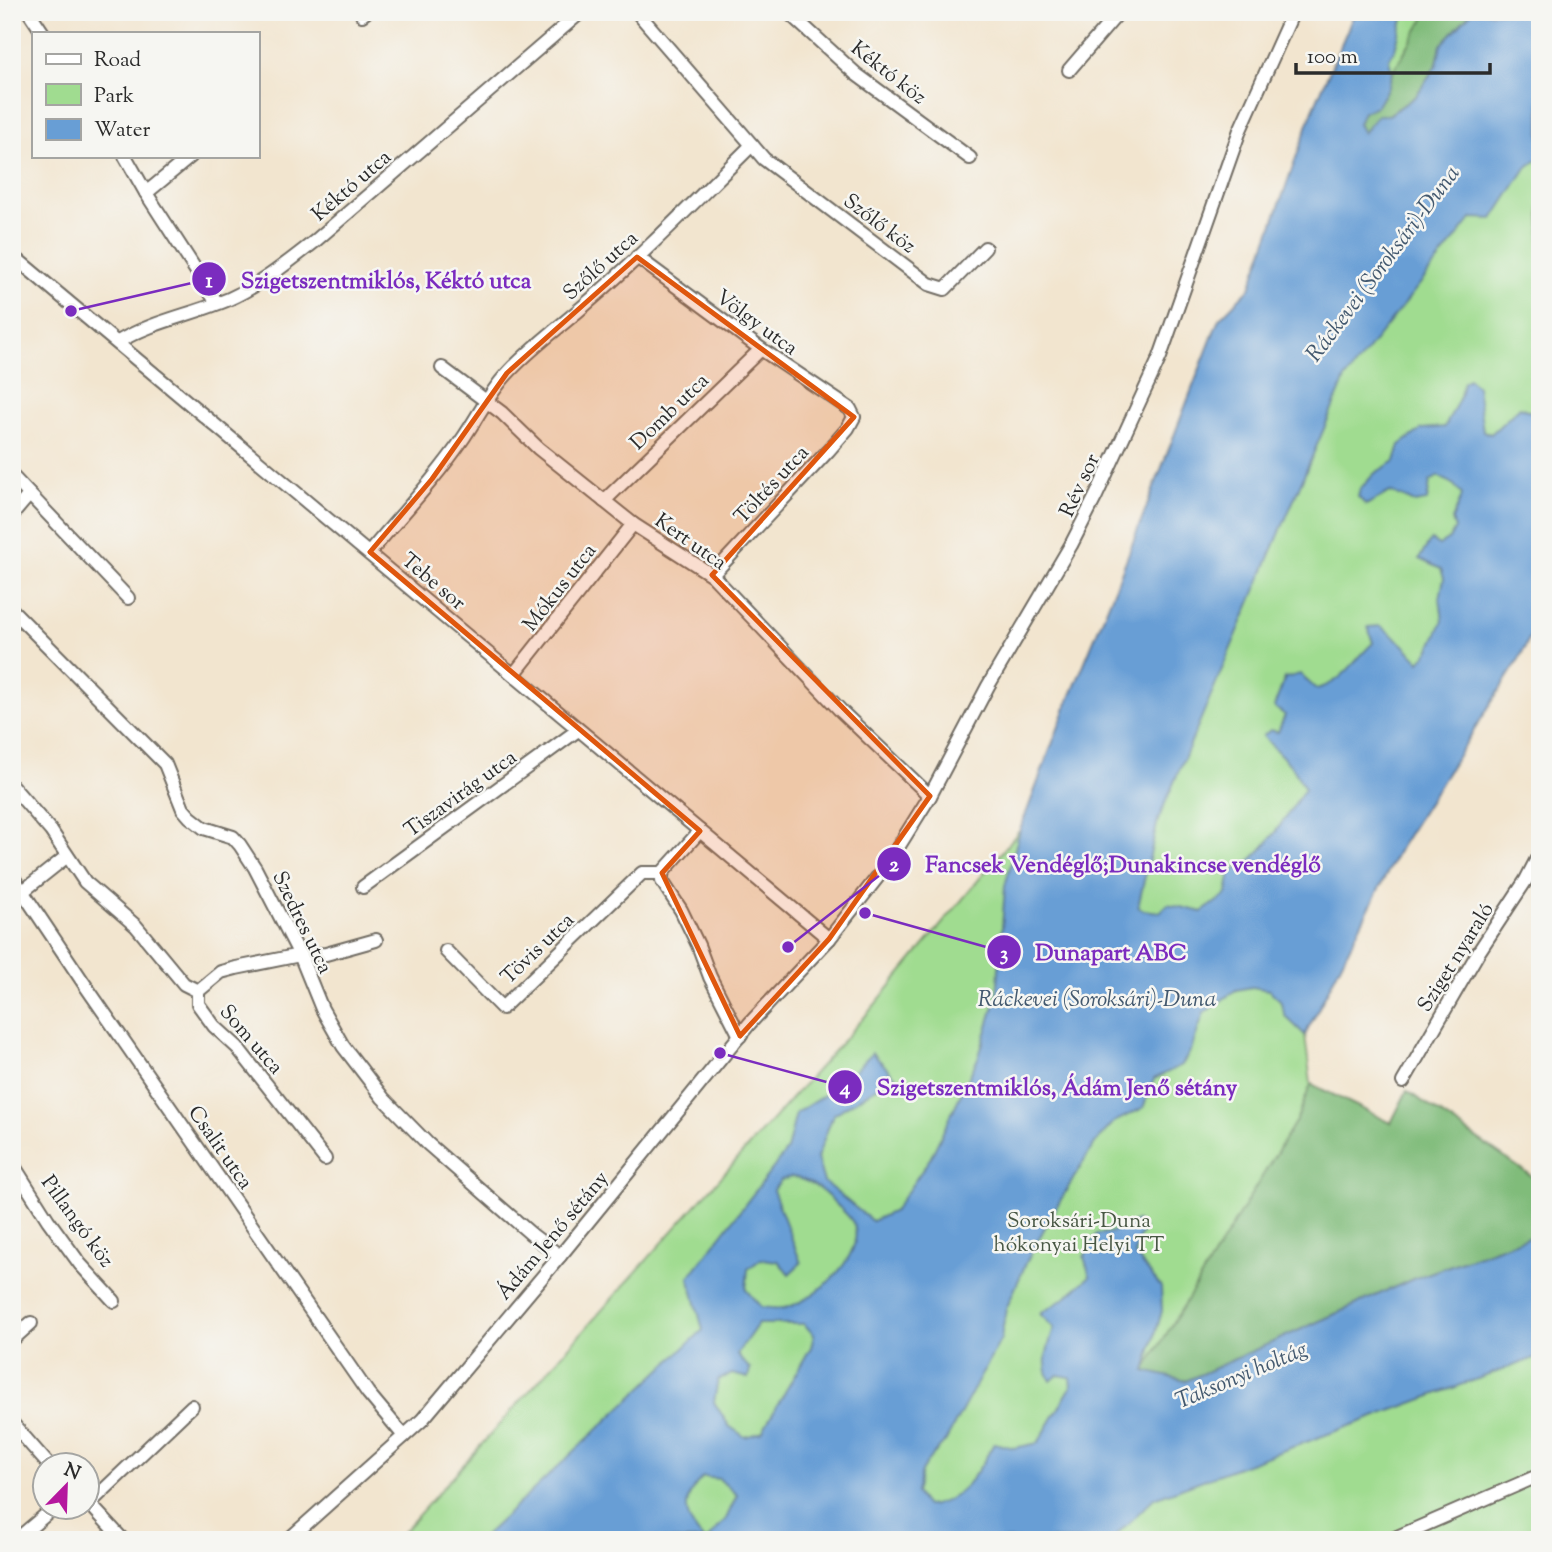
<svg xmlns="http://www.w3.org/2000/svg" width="1552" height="1552" font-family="'Sorts Mill Goudy',serif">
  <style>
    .green { fill: #a0dc90; stroke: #66845e; stroke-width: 2 }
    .forest { fill: #80bc7a; stroke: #567452; stroke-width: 2 }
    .water { fill: #689ed5; stroke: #4a6480; stroke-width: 2; fill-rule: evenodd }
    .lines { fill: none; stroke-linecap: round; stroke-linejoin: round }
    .minor-casing { stroke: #716c64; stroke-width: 16 }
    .minor { stroke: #fff; stroke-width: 12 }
    .marked { fill: #df570e; fill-opacity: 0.2; stroke: #df570e; stroke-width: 5; stroke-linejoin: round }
    .labels { text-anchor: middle; stroke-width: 5; stroke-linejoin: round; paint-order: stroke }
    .street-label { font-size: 21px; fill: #2b2b2b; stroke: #f6f6f2 }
    .park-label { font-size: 21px; fill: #485744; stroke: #f6f6f2 }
    .water-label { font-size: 23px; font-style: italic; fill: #43596f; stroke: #f6f6f2 }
    .leader { fill: none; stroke: #7b2cbf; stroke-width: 2.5 }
    .callout-dot { fill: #7b2cbf; stroke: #f6f6f2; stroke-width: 2.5 }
    .mark-label { font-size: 21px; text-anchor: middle; font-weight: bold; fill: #fff }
    .callout-label { font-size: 23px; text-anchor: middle; font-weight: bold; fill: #7b2cbf; stroke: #f6f6f2; stroke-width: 5; stroke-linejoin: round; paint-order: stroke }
  </style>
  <rect width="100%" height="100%" fill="#f6f6f2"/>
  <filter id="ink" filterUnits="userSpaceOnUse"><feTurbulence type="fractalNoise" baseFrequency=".0143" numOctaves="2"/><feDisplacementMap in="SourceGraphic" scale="14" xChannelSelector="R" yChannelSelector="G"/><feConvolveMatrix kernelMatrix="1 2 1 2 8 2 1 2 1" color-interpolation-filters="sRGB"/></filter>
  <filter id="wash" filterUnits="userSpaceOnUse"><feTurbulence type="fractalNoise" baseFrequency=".00686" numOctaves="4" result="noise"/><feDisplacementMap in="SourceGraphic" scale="28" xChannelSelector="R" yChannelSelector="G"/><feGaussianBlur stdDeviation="1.57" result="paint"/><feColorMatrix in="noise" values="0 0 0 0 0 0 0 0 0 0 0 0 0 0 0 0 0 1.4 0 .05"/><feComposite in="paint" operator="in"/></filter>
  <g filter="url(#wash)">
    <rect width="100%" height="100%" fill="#f2e5cf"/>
    <path class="green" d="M1355,12H1540V616L1519,659L1400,847L1305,1035L1311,1084L1391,1123L1407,1091L1540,1182V1540H396L868,1013L1020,830L1065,710L1115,589L1219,319L1250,288L1313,110Z"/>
    <g class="forest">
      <path d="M1428,12H1472L1441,45L1437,64L1416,96L1362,133L1358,124L1363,111L1388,87L1392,73Z"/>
      <path d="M1311,1084L1391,1123L1407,1091L1540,1182V1233L1413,1279L1186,1381L1144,1371L1297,1119Z"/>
    </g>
    <path class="water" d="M1355,12H1405L1395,49L1389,59L1392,73L1388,87L1377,106L1363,112L1358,124L1363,133L1378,115H1389L1416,96L1437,64L1441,45L1472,12H1540V158L1526,168L1493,219L1472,218L1345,379L1158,820L1138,907L1144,910L1160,912L1168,904L1202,912L1227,894L1231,871C1261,863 1287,813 1305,789L1293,768L1263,736L1270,730L1278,732L1285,715L1274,707L1285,678L1300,674L1316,689C1343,683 1354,660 1373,643L1368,627L1381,626L1403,644L1420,662L1430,649L1443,620L1440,598L1444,578L1441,569L1419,559L1431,540L1439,545L1449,539L1455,528L1452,520L1462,495L1454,485L1438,476L1430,482L1427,501L1415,503L1390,492L1366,505L1358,497L1360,489L1375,473L1395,461L1400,445L1422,429L1445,427L1460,397L1463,382L1469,379L1477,386L1483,431L1491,434L1520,407L1540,416V616L1519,659L1400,847L1305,1035L1285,1016L1280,1000L1269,990L1252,987L1236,990L1204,1013L1191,1050L1182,1065L1154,1079L1143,1108L1114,1122L1095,1143L1051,1216L1027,1261L1006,1309L1001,1339L945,1442L929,1459L921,1472L916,1493L926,1506C961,1503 979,1471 994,1443L1014,1448L1038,1443L1071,1387L1070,1377L1058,1375L1051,1381C1040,1362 1049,1347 1054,1328L1040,1314L1065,1298L1090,1276L1084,1257L1097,1234L1109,1233L1137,1221L1144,1229L1137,1242L1135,1255L1161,1287L1162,1311L1145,1371L1186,1381L1413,1279L1540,1233V1356L1154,1498L1111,1540H707L726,1519L737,1495L719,1479L703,1477C680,1499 683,1518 704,1540H480L703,1330L689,1277L787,1150L796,1113L839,1086L872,1053L895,1076L833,1115L817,1158L824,1182L872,1221L894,1211L931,1157L979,1056L997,996L1005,886L1020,830L1065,710L1115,589L1219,319L1250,288L1313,110ZM792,1177C809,1180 821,1189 833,1201C839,1208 851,1216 854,1225C865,1257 815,1299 788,1307C781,1310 769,1308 761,1307L746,1290L748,1269L761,1259L778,1261L789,1274L801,1263L773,1190L781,1180ZM758,1324H804L814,1335L811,1347L762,1432L745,1437L729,1426L714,1402L718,1380L732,1374L748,1378L750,1369L737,1354Z"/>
  </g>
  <g filter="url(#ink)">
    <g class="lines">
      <defs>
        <g id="minor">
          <path d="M29,12L43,33"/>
          <path d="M788,12L856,74L970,158"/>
          <path d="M362,15L366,12"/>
          <path d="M1069,70L1119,12"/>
          <path d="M752,145L764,159L929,284L945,289L985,248"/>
          <path d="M125,156L146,193L217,303"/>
          <path d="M146,193L191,156"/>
          <path d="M12,255L829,939"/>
          <path d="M637,257L761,349L850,409L854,417L848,428L828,451L712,575"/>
          <path d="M118,342C153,321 192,315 229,299C260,285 287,263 314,242L581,12"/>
          <path d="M442,368L502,413L538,448L633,524L712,575L842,712L930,796"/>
          <path d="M12,476L128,598"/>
          <path d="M604,501L761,349"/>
          <path d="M12,515L29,495"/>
          <path d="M370,552C402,514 436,478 464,437C479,415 488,395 506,375C530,348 559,328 586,304C644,254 697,199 752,145L637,12"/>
          <path d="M12,610L165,764L183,809L190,817L204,828L233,837L240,845L255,868L300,955L322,1009L343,1046L383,1098L428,1144L531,1234L560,1256"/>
          <path d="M515,673L633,524"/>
          <path d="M12,786L51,831L85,882L136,926L184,984L198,991V1004L214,1026L237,1047L325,1159"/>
          <path d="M700,831L662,873V881L681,910L698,945L710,977L740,1036"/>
          <path d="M12,876L87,988L368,1393L404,1436"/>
          <path d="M363,887L578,730"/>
          <path d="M22,892L66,857"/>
          <path d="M446,951L502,1008L642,873H662"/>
          <path d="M198,991L221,972L236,968L300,955L326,954L376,940"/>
          <path d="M1403,1082L1478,953L1526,880L1540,853"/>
          <path d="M12,1163L48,1220L80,1264L114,1301"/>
          <path d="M12,1340L31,1323"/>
          <path d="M12,1423L48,1464"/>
          <path d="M88,1502L123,1540"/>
          <path d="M90,1503L192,1406"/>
          <path d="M16,1540L56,1506"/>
          <path d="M288,1540L422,1420L565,1250L750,1023L829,939L887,865L930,796L988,686L1071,545L1096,496L1160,357L1240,130L1293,12"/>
          <path d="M1390,1540L1540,1475"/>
        </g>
      </defs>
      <use href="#minor" class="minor-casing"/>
      <use href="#minor" class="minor"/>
    </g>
  </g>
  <path class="marked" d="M637,257L854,417L712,575L930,796L829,939L740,1036L662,873L700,831L370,552L432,479L507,373Z"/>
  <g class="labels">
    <g class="street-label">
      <text transform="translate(889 72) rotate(38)" y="7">Kéktó köz</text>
      <text transform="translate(351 185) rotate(-41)" y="7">Kéktó utca</text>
      <text transform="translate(880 223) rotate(37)" y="7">Szőlő köz</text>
      <text transform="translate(600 265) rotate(-42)" y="7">Szőlő utca</text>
      <text transform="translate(757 322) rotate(36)" y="7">Völgy utca</text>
      <text transform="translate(669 411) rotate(-44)" y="7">Domb utca</text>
      <text transform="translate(771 484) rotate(-47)" y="7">Töltés utca</text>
      <text transform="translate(1079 485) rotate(-65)" y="7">Rév sor</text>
      <text transform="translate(691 541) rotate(35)" y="7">Kert utca</text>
      <text transform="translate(434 581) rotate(40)" y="7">Tebe sor</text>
      <text transform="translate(559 587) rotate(-52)" y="7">Mókus utca</text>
      <text transform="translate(460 793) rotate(-36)" y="7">Tiszavirág utca</text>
      <text transform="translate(303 922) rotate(64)" y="7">Szedres utca</text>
      <text transform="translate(537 948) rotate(-44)" y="7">Tövis utca</text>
      <text transform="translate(1455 957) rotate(-58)" y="7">Sziget nyaraló</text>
      <text transform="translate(252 1039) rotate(49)" y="7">Som utca</text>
      <text transform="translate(221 1147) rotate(55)" y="7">Csalit utca</text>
      <text transform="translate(78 1221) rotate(54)" y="7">Pillangó köz</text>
      <text transform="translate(552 1235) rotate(-50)" y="7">Ádám Jenő sétány</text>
    </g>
    <g class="park-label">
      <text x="1079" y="1227">Soroksári-Duna<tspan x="1079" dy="24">hókonyai Helyi TT</tspan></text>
    </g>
    <g class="water-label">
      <text transform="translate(1382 263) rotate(-53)" y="8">Ráckevei (Soroksári)-Duna</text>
      <text x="1097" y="1006">Ráckevei (Soroksári)-Duna</text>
      <text transform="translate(1241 1374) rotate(-23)" y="8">Taksonyi holtág</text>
    </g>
  </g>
  <path class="leader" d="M71 311L209 279M788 947L894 864M865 913L1004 952M720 1053L845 1087"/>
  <g class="callout-dot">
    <circle cx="71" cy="311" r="7"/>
    <circle cx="788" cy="947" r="7"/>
    <circle cx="865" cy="913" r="7"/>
    <circle cx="720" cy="1053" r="7"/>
    <circle cx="209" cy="279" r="18"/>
    <circle cx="894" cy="864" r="18"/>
    <circle cx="1004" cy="952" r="18"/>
    <circle cx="845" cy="1087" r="18"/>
  </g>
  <g class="mark-label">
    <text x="209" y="287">1</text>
    <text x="894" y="871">2</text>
    <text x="1004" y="960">3</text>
    <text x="845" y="1094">4</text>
  </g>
  <g class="callout-label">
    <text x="386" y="288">Szigetszentmiklós, Kéktó utca</text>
    <text x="1123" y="872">Fancsek Vendéglő;Dunakincse vendéglő</text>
    <text x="1111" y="960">Dunapart ABC</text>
    <text x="1057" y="1095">Szigetszentmiklós, Ádám Jenő sétány</text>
  </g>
  <rect width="1552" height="1552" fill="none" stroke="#f6f6f2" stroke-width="42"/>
  <rect x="32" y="32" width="228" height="126" fill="#f6f6f2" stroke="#a5a5a2" stroke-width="2"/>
  <rect x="46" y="54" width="35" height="10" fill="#ffffff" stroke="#a5a5a2" stroke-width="2"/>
  <text x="94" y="66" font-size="21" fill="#2b2b2b">Road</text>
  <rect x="46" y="84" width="35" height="21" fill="#a0dc90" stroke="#a5a5a2" stroke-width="2"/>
  <text x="94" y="102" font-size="21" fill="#2b2b2b">Park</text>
  <rect x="46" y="119" width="35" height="21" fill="#689ed5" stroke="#a5a5a2" stroke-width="2"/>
  <text x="94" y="136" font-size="21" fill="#2b2b2b">Water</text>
  <g transform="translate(66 1486) rotate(23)"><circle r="33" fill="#f6f6f2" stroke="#a5a5a2" stroke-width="2"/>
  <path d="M0-5L12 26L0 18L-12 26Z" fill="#b5179e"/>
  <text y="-10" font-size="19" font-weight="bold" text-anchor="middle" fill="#2b2b2b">N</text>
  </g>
  <path d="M1296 63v10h194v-10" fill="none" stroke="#2b2b2b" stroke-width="3.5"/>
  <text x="1307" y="63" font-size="21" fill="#2b2b2b" stroke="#f6f6f2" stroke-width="5" paint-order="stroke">100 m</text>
</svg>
